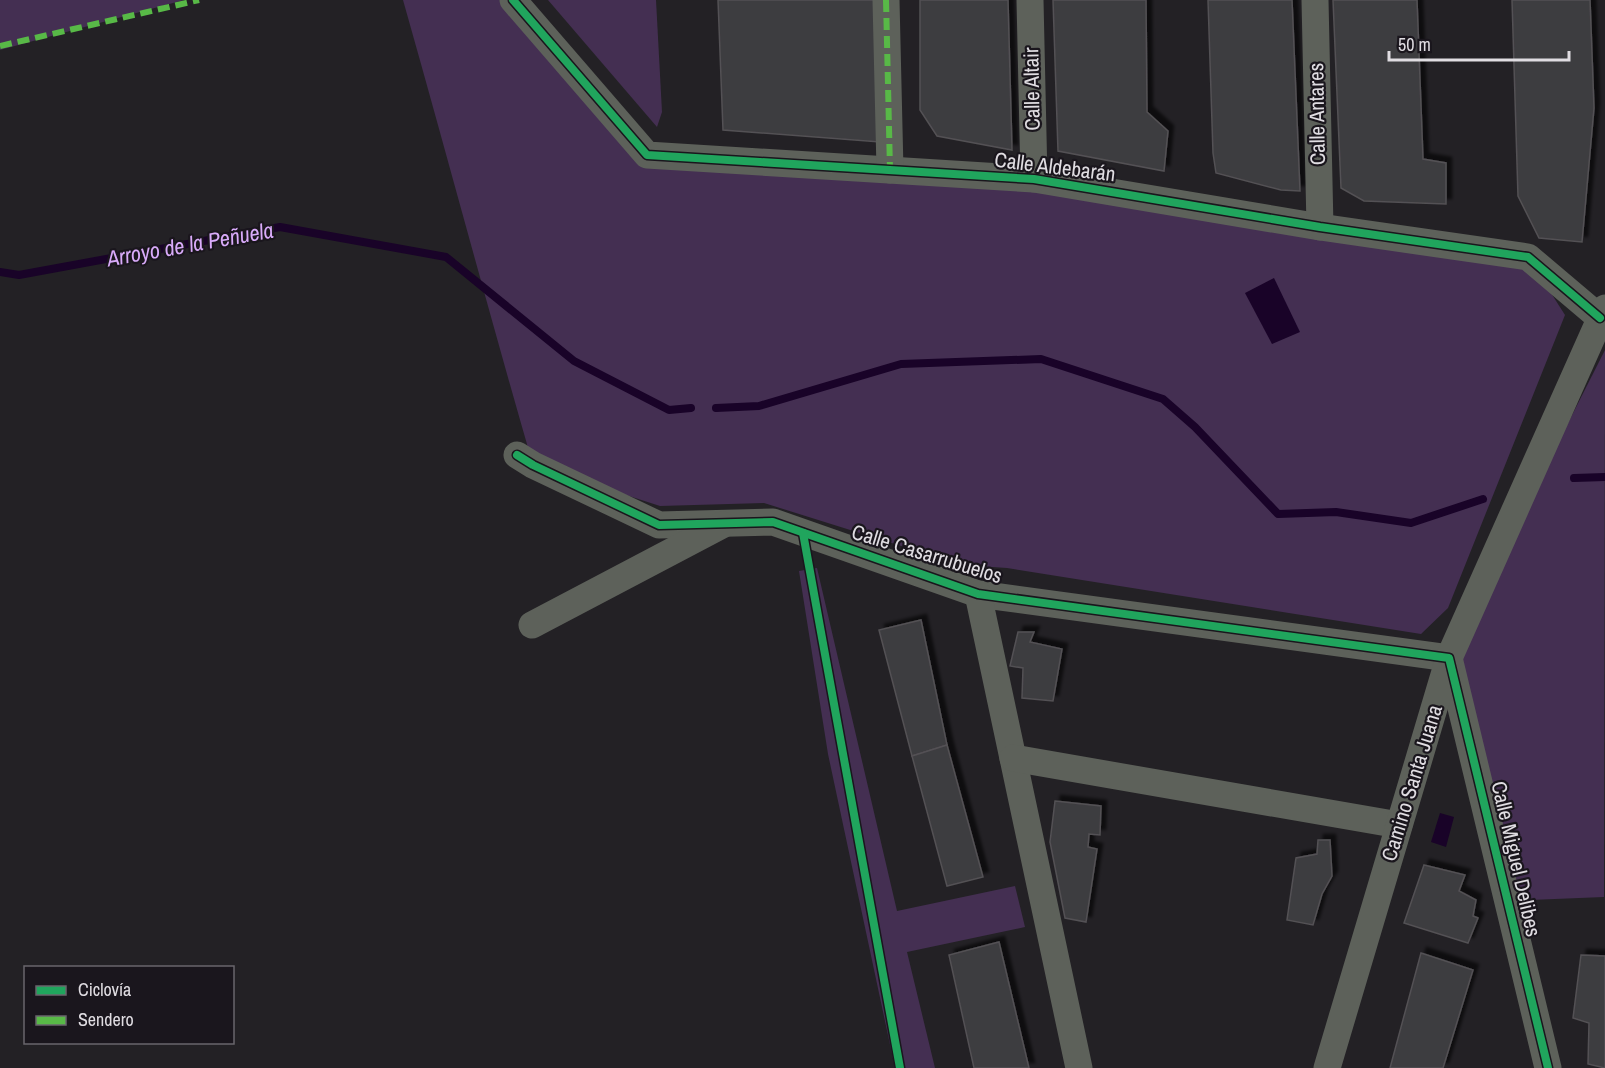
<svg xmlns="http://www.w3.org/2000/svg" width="1605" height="1068" font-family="'Archivo Narrow',sans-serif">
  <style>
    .green { fill: #442f52 }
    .water { fill: #190328 }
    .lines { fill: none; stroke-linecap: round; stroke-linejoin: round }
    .stream { stroke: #190328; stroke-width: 8 }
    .building { fill: #3e3c40; stroke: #535154; stroke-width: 1.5; filter: url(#shadow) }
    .street { stroke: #5d615a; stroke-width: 27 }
    .quiet { stroke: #58b947; stroke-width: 6; stroke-dasharray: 12 6; stroke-linecap: butt }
    .cycleway-casing { stroke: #1a161d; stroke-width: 11 }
    .cycleway { stroke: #20a55d; stroke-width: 8 }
    .labels { text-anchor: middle; stroke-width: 4.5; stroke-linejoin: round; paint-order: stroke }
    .street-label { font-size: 21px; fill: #e0dde2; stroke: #1a161d }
    .water-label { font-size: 22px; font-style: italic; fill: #d9abfa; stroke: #1a161d }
  </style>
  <defs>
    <filter id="shadow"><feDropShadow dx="5.5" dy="-5.5" stdDeviation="1.5" flood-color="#0009"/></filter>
  </defs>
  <rect width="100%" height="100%" fill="#232125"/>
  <g class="green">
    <path d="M0,0H184L0,50Z"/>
    <path d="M403,0H513L647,155L1034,179L1528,257L1565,315L1448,608L1421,634L1007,568L962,565L764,503L660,506L533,465C488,310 447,155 403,0Z"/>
    <path d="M548,0H656L662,112L657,127Z"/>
    <path d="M1605,350L1604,897L1507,901L1449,658Z"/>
    <path d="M817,568L897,911L1015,886L1025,927L907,952L935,1068H895L828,754L799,571Z"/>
  </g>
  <g class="water">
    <path d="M1274,278L1300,332L1272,344L1245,293Z"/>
    <path d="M1440,813L1454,817L1446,847L1431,842Z"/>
  </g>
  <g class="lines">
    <g class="stream">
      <path d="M0,272L19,275L280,227L446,257L574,361L669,410L691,408"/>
      <path d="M716,408L759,406L901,364L1041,359L1163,399L1195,427L1278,514L1336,512L1411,523L1483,499"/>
      <path d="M1574,478L1605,477"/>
    </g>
  </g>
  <g class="building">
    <path d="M718,0H877L880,142L723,130Z"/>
    <path d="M920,0H1008L1012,150L937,136L920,110Z"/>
    <path d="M1053,0H1146L1147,112L1168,131L1164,171L1058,151Z"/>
    <path d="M1208,0H1292L1300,191L1281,190L1216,173L1213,153Z"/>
    <path d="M1333,0H1417L1423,159L1446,163V204L1364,201L1341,188Z"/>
    <path d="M1512,0H1590L1594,108L1582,242L1539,238L1518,196Z"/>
    <path d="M921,620L947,745L912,756L879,630Z"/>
    <path d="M1018,632H1034L1030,642L1062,649L1053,701L1022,698L1023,668L1010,666Z"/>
    <path d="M947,745L983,877L947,886L912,756Z"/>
    <path d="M1055,801L1101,806L1100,835L1089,834L1088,847L1097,849L1086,922L1065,918L1050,842Z"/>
    <path d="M1318,840H1330L1332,876L1322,894L1313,925L1287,920L1296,858L1317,854Z"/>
    <path d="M1424,865L1465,875L1459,891L1476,900L1473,916L1478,918L1468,943L1404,923Z"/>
    <path d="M999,942L1029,1068H974L949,955Z"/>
    <path d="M1421,953L1473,970L1443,1068H1390Z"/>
    <path d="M1581,955L1605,956V1068L1588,1064L1589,1023L1573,1018Z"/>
  </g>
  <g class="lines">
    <g class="street">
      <path d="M513,0L647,155L1034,179L1320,227L1528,257L1600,318"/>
      <path d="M886,0L890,170"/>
      <path d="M1030,0L1034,179"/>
      <path d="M1315,0L1320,227"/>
      <path d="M517,455L533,465L659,525L773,522L978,594L1449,658L1548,1068"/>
      <path d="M978,594L1079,1068"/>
      <path d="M532,625L722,525"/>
      <path d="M1013,758L1399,825"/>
      <path d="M1327,1068L1449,658L1605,308"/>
    </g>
    <g class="quiet">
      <path d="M886,0L890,170"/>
      <path d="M0,46L199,0"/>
    </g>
    <defs>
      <g id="cycleway">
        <path d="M513,0L647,155L1034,179L1320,227L1528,257L1600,318"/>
        <path d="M517,455L533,465L659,525L773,522L978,594L1449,658L1548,1068"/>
        <path d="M803,533L900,1068"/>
      </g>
    </defs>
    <use href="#cycleway" class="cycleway-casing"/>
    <use href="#cycleway" class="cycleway"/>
  </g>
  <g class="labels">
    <g class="street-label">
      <text transform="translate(1032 89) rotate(-91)" y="7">Calle Altair</text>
      <text transform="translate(1317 114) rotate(-91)" y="7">Calle Antares</text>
      <text transform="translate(1055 167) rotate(7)" y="7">Calle Aldebarán</text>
      <text transform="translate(927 554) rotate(17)" y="7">Calle Casarrubuelos</text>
      <text transform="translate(1412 783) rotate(-73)" y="7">Camino Santa Juana</text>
      <text transform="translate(1516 859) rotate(77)" y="7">Calle Miguel Delibes</text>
    </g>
    <g class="water-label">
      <text transform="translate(190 244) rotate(-10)" y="8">Arroyo de la Peñuela</text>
    </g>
  </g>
  <rect x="24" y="966" width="210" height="78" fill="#1a161d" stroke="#69666c" stroke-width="1.5"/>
  <rect x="36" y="986" width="30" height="9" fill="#20a55d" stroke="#69666c" stroke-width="1.5"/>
  <text x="78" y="996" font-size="18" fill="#e0dde2">Ciclovía</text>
  <rect x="36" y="1016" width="30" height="9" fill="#58b947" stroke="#69666c" stroke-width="1.5"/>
  <text x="78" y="1026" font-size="18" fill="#e0dde2">Sendero</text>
  <path d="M1389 51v9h180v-9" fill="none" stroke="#e0dde2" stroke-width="3"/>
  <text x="1398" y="51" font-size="18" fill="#e0dde2" stroke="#1a161d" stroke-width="4.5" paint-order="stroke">50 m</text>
</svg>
